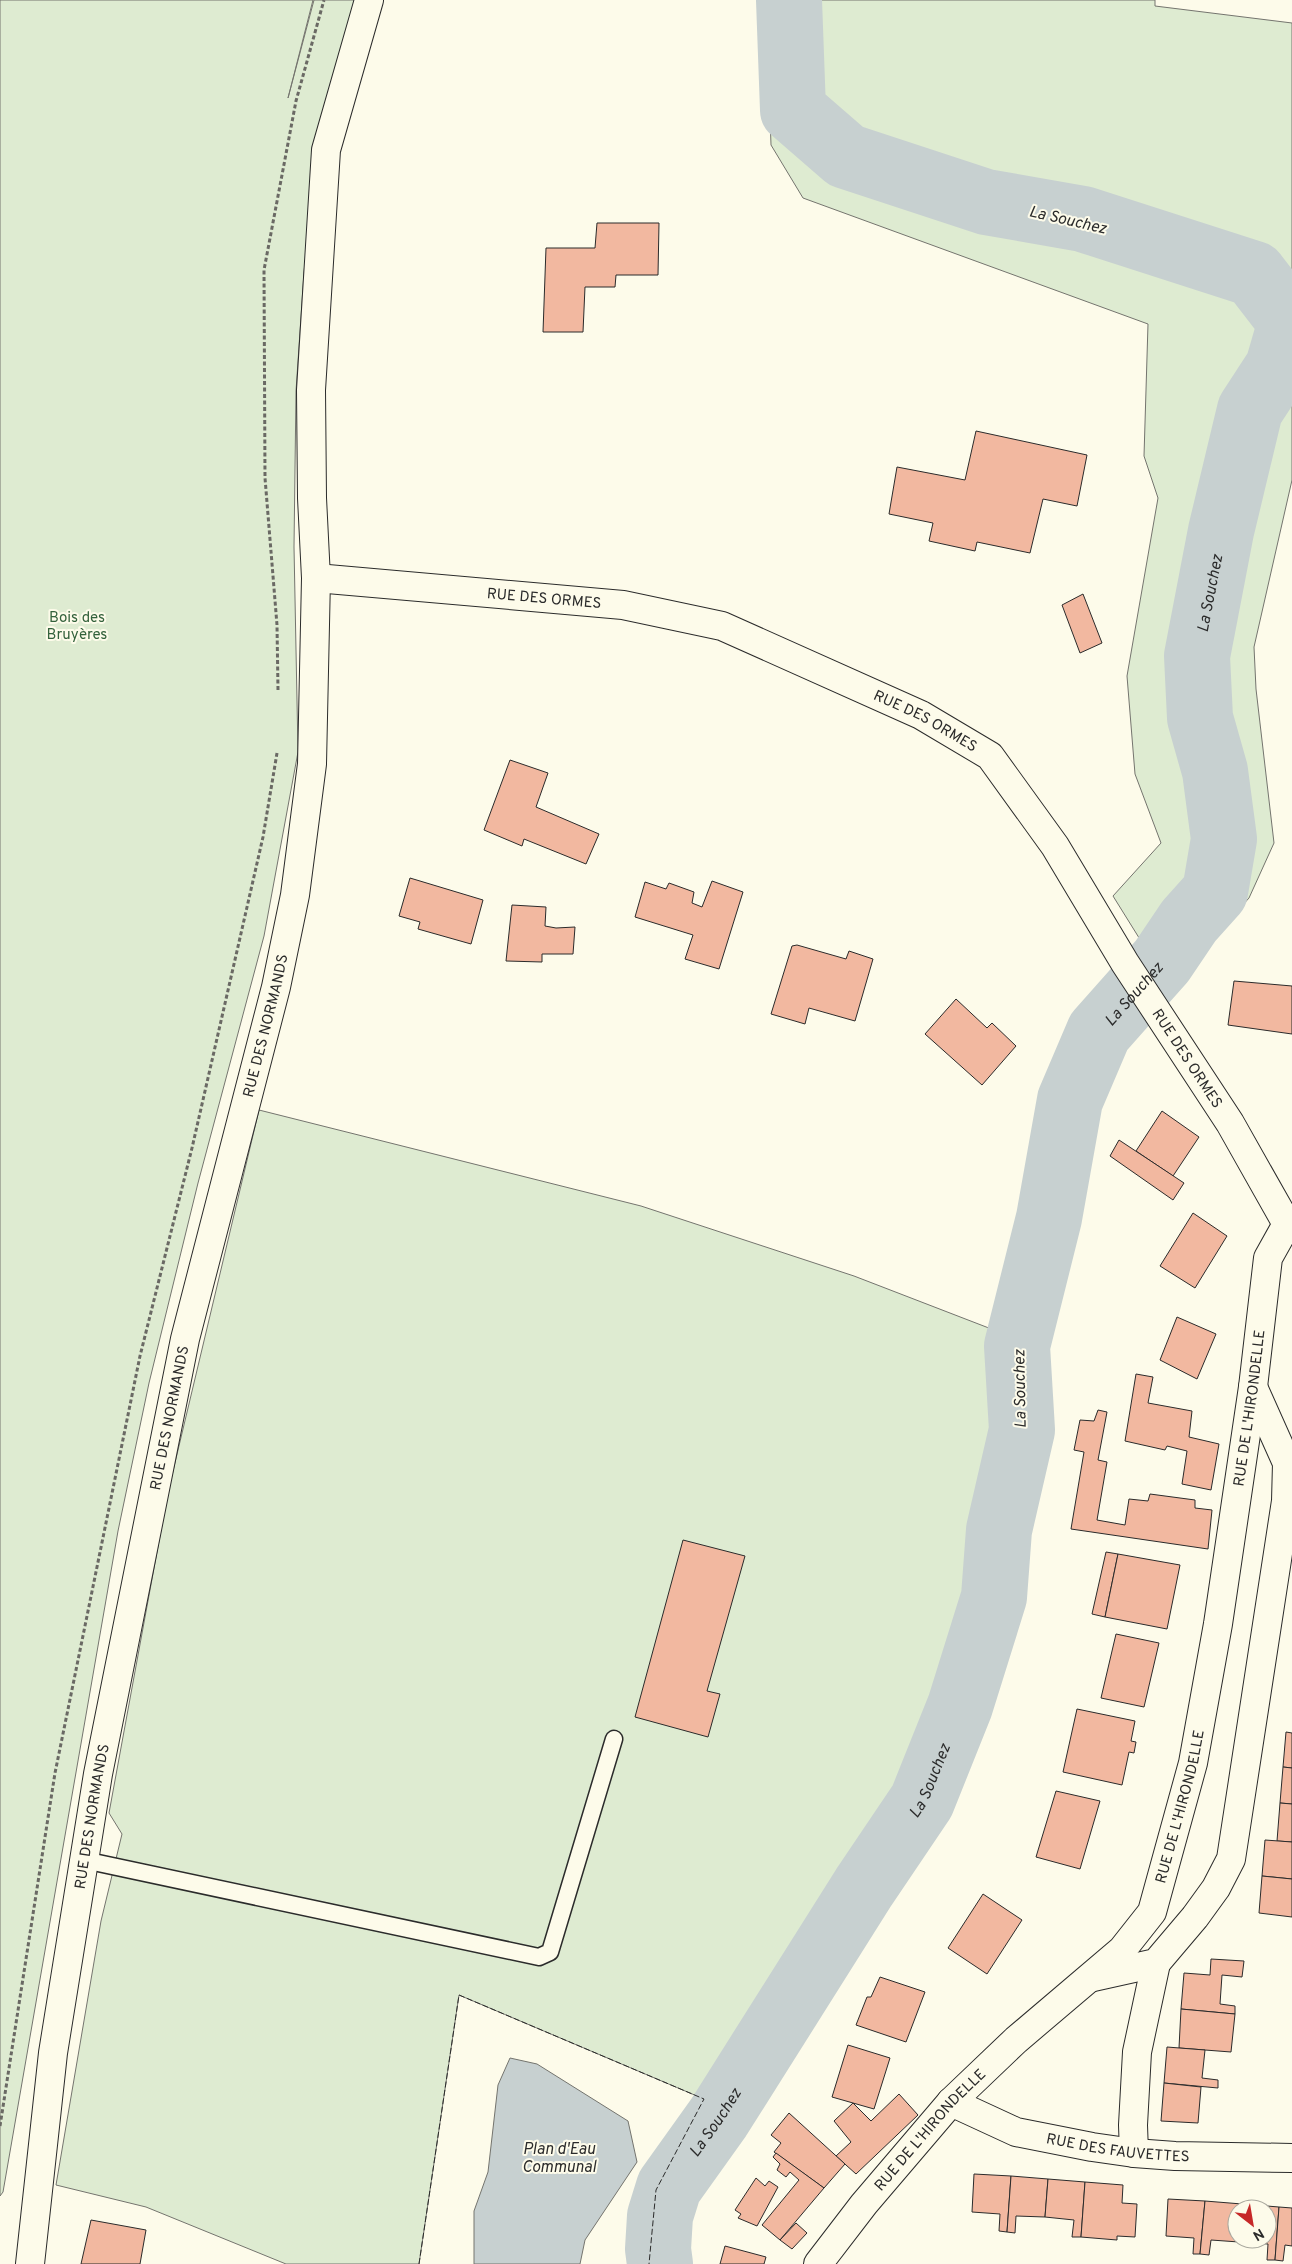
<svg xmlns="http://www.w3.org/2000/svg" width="1292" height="2264" font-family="Overpass,sans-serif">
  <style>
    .green { fill: #deebd1; stroke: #74746e }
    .water { fill: #c7d0d0; stroke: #74746e }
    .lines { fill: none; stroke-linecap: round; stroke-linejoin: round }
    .river { stroke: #c7d0d0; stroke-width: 66 }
    .building { fill: #f2b8a0; stroke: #2b2b2b }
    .lane-casing { stroke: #2b2b2b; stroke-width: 19 }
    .street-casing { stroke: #2b2b2b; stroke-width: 30 }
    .path { stroke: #6a6964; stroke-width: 3; stroke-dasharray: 4 2.5; stroke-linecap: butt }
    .lane { stroke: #fdfbea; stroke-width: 16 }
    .street { stroke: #fdfbea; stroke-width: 28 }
    .fence { stroke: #2b2b2b; stroke-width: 1; stroke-dasharray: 6 2.5; stroke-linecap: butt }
    .labels { text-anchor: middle; stroke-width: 4; stroke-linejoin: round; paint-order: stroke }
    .street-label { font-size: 15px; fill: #2b2b2b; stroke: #fdfbea }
    .park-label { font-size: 15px; fill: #34623c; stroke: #fdfbea }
    .water-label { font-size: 16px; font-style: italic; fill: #2b2b2b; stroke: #fdfbea }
  </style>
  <rect width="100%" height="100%" fill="#fdfbea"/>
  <g class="green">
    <path d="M0,0H313L288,98L314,0H355L321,126L304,272L296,391L294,547L298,752L264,936L198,1183L149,1383L118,1531L3,2192L0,2196Z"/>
    <path d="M766,0H1155V6L1292,23V480L1254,647L1256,689L1274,843L1249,898L1172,984L1146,949L1113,896L1161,843L1135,774L1127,676L1158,498L1144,456L1148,324L803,198L771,145Z"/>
    <path d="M259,1110L641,1206L854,1276L994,1330L1011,1347L1010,1427L992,1526L984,1596L936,1731L835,1880L794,1951L771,1997L704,2099L459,1995L419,2264H286L146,2207L56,2185L101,1921L122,1834L109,1813L168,1492Z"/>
  </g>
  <path class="water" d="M510,2058L537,2064L628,2121L637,2162L585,2240L580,2264H474V2211L488,2172L498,2085Z"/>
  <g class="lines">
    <path class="river" id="s1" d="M660,2264L658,2249L660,2216L669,2187L719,2117L864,1887L922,1801L960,1706L994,1597L999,1530L1022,1430L1017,1346L1049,1218L1070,1100L1099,1032L1162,961L1189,921L1215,892L1224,839L1215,771L1200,718L1197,656L1221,531L1250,410L1278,367L1291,322L1254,274L1083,219L986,202L846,156L793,110L789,0"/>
  </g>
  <g class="building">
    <path d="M597,223H659L658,275H616L615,287H585L583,332H543L546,248H595Z"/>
    <path d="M976,431L1087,455L1077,506L1043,499L1030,553L977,542L975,551L929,541L933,523L889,514L897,467L965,480Z"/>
    <path d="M1083,594L1102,643L1080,653L1062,605Z"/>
    <path d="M510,760L548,773L536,807L599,834L586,864L524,839L522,846L484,830Z"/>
    <path d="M410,878L483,900L471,944L418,929L420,922L399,916Z"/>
    <path d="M712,881L743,892L719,969L685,959L693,935L635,917L645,882L666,889L669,883L694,892L692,903L702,907Z"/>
    <path d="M512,905L546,907L545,926L556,928L575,927L573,954H542V962L506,961Z"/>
    <path d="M797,945L846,959L849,951L873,959L855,1021L809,1008L805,1024L771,1014L792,946Z"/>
    <path d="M1234,981L1292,986V1034L1228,1025Z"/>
    <path d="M956,999L987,1028L992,1023L1016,1046L982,1085L925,1034Z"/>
    <path d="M1162,1111L1199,1137L1173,1176L1136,1151Z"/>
    <path d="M1119,1140L1184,1183L1173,1200L1110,1156Z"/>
    <path d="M1193,1213L1227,1236L1195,1288L1160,1266Z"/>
    <path d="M1177,1317L1216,1334L1197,1379L1160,1360Z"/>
    <path d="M1136,1374L1153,1377L1148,1403L1192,1411L1189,1437L1219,1444L1211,1490L1182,1484L1187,1451L1167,1446L1165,1450L1125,1441Z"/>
    <path d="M1098,1410L1107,1412L1098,1460L1107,1462L1097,1520L1125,1525L1129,1499L1148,1501L1150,1494L1195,1500V1508L1212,1510L1208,1549L1071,1529L1084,1452L1074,1450L1080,1420L1094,1421Z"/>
    <path d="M683,1540L745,1556L707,1691L720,1694L708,1737L635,1717Z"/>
    <path d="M1106,1552L1118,1554L1105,1617L1092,1614Z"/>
    <path d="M1118,1554L1180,1565L1167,1629L1105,1617Z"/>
    <path d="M1116,1634L1159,1643L1144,1707L1101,1698Z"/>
    <path d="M1077,1709L1135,1721L1131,1741L1136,1742L1134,1753L1129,1752L1122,1785L1063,1772Z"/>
    <path d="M1286,1732L1292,1733V1768L1283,1767Z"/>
    <path d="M1283,1767L1292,1768V1804L1280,1803Z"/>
    <path d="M1056,1791L1100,1801L1080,1869L1036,1857Z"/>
    <path d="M1280,1803L1292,1804V1842L1277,1841Z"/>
    <path d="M1265,1840L1292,1842V1879L1262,1876Z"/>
    <path d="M1262,1876L1292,1879V1917L1259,1913Z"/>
    <path d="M983,1894L1022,1920L987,1974L948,1948Z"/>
    <path d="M1211,1959L1244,1961L1242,1977L1222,1975L1220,2004L1235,2006V2014L1181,2009L1184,1973L1210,1975Z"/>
    <path d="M880,1977L925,1992L906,2042L856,2025L867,1997H871Z"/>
    <path d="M1181,2009L1235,2014L1231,2052L1179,2048Z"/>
    <path d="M848,2045L890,2058L874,2109L832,2097Z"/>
    <path d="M1167,2047L1205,2050L1202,2078L1218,2080V2088L1164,2083Z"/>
    <path d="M1164,2083L1201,2087L1198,2123L1161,2121Z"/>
    <path d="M899,2094L918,2115L856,2174L836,2156L851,2142L834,2121L853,2103L871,2121Z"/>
    <path d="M789,2113L845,2164L824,2188L774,2152L781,2143L771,2135Z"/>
    <path d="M776,2153L824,2188L780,2240L762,2225L799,2180L790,2172L786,2177L777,2170L780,2164L773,2157Z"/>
    <path d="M974,2174L1011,2176L1007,2232L999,2231L1000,2214L972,2212Z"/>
    <path d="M1011,2176L1048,2179L1045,2217L1016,2216L1015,2233L1007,2232Z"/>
    <path d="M756,2178L765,2186L769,2181L778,2187L757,2226L738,2218L741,2214L735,2210Z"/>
    <path d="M1048,2179L1085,2182L1081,2237H1072L1074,2220L1045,2217Z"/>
    <path d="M1085,2182L1123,2185L1122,2203L1137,2204L1135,2237L1117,2236V2240L1081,2237Z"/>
    <path d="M1168,2199L1205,2201L1200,2254H1193L1194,2238L1166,2236Z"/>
    <path d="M1205,2201L1242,2204V2209H1237V2239H1239V2242L1211,2240L1209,2255L1200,2254Z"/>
    <path d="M1242,2204L1279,2207L1275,2260H1267L1268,2244L1239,2242V2239H1267V2209H1242Z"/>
    <path d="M1279,2207L1292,2208V2246L1285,2245L1283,2261L1275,2260Z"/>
    <path d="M91,2220L146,2230L140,2264H81Z"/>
    <path d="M796,2223L807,2233L792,2249L780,2240Z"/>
    <path d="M725,2246L766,2257L764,2264H720Z"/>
  </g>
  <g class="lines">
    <defs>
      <path id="lane" d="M84,1860L539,1957L550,1952L614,1739"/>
      <g id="street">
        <path id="s2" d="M316,578L623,605L722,626L921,715L990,756L1055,846L1125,963L1230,1123L1287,1224L1292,1225"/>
        <path d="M1093,1977L1156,1963L1195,1917L1216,1888L1231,1859L1286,1501L1287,1463L1253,1387"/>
        <path id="s3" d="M951,2102L1016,2132L1092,2147L1134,2153L1175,2156L1292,2158"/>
        <path d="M1134,2153L1133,2125L1137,2052L1156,1963"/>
        <path id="s4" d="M30,2264L53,2053L98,1774L185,1339L276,987L295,895L312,764L316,578L312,498L311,390L326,150L369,0"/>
        <path id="s5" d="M818,2264L864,2204L951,2102L1016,2040L1122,1950L1152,1912L1193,1763L1218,1624L1253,1387L1268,1258L1287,1224"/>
      </g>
    </defs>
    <use href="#lane" class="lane-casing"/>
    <use href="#street" class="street-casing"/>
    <g class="path">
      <path d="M278,690L277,625L265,478L264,270L296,101L324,0"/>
      <path d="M0,2126L55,1773L140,1356L192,1148L263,837L277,753"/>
    </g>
    <use href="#lane" class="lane"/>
    <use href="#street" class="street"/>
    <path class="fence" d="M419,2264L459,1995L704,2099L656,2190L649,2264"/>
  </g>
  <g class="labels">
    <g class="street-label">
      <text dy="5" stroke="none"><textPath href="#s2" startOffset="229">RUE DES ORMES</textPath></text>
      <text dy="5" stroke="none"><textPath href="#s2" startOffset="634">RUE DES ORMES</textPath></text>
      <text dy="5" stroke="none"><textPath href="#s4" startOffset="1262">RUE DES NORMANDS</textPath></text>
      <text dy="5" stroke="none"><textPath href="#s2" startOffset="1069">RUE DES ORMES</textPath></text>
      <text dy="5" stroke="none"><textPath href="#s5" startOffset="1001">RUE DE L'HIRONDELLE</textPath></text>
      <text dy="5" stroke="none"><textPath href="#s4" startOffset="858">RUE DES NORMANDS</textPath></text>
      <text dy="5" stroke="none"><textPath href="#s5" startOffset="596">RUE DE L'HIRONDELLE</textPath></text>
      <text dy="5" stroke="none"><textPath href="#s4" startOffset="452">RUE DES NORMANDS</textPath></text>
      <text dy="5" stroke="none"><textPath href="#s5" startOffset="175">RUE DE L'HIRONDELLE</textPath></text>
      <text dy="5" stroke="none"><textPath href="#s3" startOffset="175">RUE DES FAUVETTES</textPath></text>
    </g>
    <g class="park-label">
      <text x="77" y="622">Bois des<tspan x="77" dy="17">Bruyères</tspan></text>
    </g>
    <g class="water-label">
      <text transform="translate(1068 219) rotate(13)" y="6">La Souchez</text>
      <text dy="6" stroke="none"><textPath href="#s1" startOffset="1822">La Souchez</textPath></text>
      <text dy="6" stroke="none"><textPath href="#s1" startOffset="1388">La Souchez</textPath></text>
      <text transform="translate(1019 1389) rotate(-91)" y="6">La Souchez</text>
      <text dy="6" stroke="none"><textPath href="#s1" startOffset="562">La Souchez</textPath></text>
      <text dy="6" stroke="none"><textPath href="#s1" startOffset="158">La Souchez</textPath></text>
      <text x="559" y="2154">Plan d'Eau<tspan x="559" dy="18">Communal</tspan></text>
    </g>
  </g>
  <g transform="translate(1252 2224) rotate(149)"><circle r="24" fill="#fdfbea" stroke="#a9a89e"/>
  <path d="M0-4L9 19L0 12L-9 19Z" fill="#c62828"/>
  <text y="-8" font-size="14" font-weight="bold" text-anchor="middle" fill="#2b2b2b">N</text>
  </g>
</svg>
